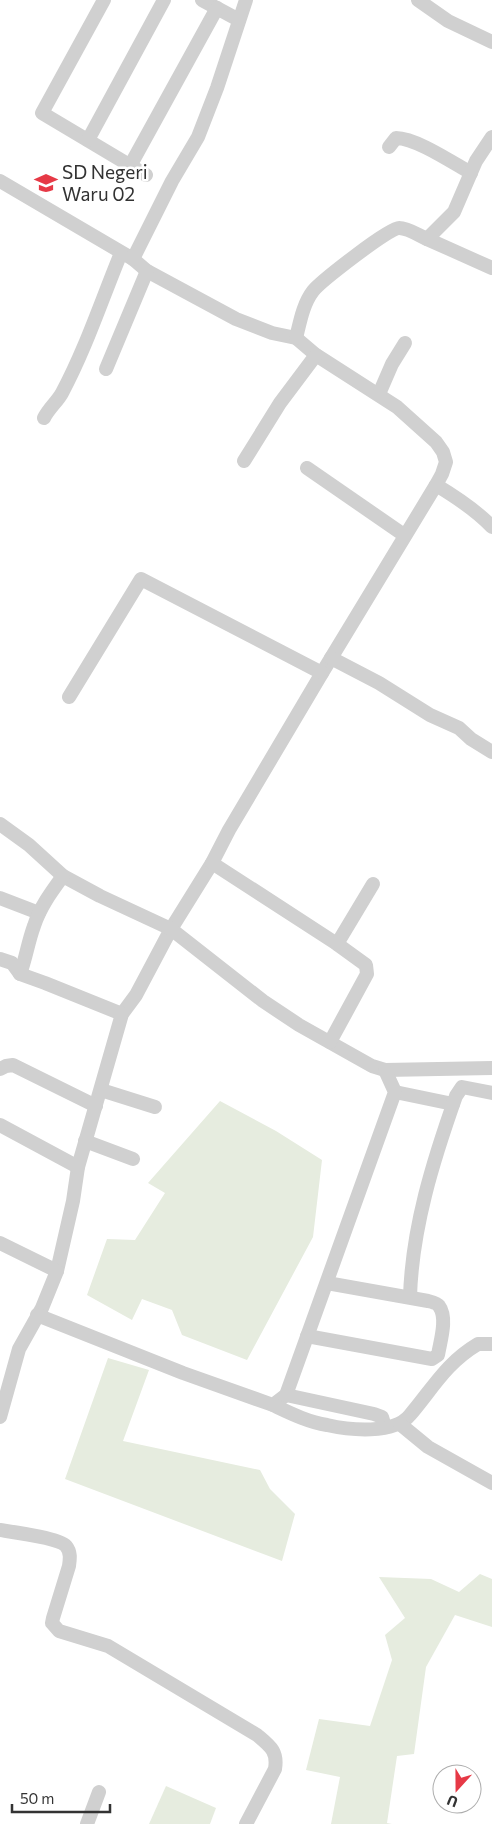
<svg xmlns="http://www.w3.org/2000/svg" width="492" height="1824" font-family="Commissioner,sans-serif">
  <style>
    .green { fill: #e6ecdf }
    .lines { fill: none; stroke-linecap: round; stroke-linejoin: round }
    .street { stroke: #d0d0d0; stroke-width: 14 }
    .labels { text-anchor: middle; stroke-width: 5; stroke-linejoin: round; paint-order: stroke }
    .poi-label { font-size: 19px; fill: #333; stroke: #fff; text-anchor: start }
  </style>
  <rect width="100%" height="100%" fill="#fff"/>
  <g class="green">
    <path d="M220,1101L276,1131L322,1160L313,1237L247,1360L182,1335L172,1310L142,1299L132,1320L87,1295L107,1239L135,1240L165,1193L148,1183Z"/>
    <path d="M108,1358L149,1370L123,1441L260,1470L270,1489L295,1514L282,1561L65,1479Z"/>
    <path d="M480,1574L492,1579V1627L455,1615L426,1667L414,1754L397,1756L387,1823L392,1824H331L340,1777L306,1770L319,1719L370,1726L392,1660L385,1635L405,1618L379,1577L431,1579L459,1592Z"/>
    <path d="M166,1786L216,1808L210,1824H149Z"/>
  </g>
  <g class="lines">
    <g class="street">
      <path d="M104,0L42,113L146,175"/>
      <path d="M202,0L239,20"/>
      <path d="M418,0L448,21L492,42"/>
      <path d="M88,140L164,0"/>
      <path d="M389,147L396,138C416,138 453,163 471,173"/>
      <path d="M130,166L217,8"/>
      <path d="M0,181L133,259L147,271L236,319L272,333L296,338L316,355L397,407L436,442L443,452L446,462L442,474L436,485L322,673L229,830L212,863L171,929L136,995L122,1014L78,1167L73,1201L57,1271L42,1308L19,1349L0,1417"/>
      <path d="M427,239L492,268"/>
      <path d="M133,259L172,181L198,137L217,88L246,0"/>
      <path d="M296,338C300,322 303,304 313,291C320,282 390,227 399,228C408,228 418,235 427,239L454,212L476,161L492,137"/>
      <path d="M106,369L147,271"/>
      <path d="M379,394L392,364L405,343"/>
      <path d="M44,418C49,408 57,402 62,393C86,348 102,299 121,253"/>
      <path d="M244,461L280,403L316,355"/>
      <path d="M307,468L404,535"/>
      <path d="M436,485C456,497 476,510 492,527"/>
      <path d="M331,658L379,683L430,715L459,728L471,739L492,752"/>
      <path d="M69,697L141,579L322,673"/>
      <path d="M0,824L29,845L63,876L100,896L171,929L263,1001L299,1025L372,1066L385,1070L492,1068"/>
      <path d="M212,863L337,944L366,965L367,974L330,1042"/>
      <path d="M0,898L39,913"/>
      <path d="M337,944L373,884"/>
      <path d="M0,959L12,963L20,974L45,983L122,1014"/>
      <path d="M20,974C26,958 28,942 34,926C40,907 52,891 63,876"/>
      <path d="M0,1069L6,1066L13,1065L96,1106"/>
      <path d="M101,1090L155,1107"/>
      <path d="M395,1092L453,1104"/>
      <path d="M0,1125L78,1167"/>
      <path d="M85,1141L133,1159"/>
      <path d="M0,1243L57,1271"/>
      <path d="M410,1297C412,1228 433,1161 456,1096L462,1087L492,1093"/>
      <path d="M37,1315L183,1373L273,1405L286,1395L395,1092L385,1070"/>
      <path d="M307,1336L432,1359L438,1355C440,1342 448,1318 439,1306C437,1303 432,1302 428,1301L327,1283"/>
      <path d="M286,1395L374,1414L382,1417L385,1427"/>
      <path d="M273,1405C290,1413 308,1422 327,1425C349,1430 394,1435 410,1415C433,1388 446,1363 478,1344H492"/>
      <path d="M400,1424L428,1447L492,1483"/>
      <path d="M0,1530C13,1532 59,1538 66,1546C71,1552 70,1559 69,1566L53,1618L52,1623L59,1631L108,1646L257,1735C270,1746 278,1751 275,1769L246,1824"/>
      <path d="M87,1824L99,1792"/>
    </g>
  </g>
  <defs>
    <symbol id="school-bare" viewBox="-9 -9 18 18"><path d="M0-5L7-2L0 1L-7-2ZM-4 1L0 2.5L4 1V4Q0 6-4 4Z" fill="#e63946" stroke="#fff" stroke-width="2.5" paint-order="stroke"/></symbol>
  </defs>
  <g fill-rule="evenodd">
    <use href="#school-bare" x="30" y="167" width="32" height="32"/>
  </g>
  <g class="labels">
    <g class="poi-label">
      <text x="62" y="179">SD Negeri<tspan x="62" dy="22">Waru 02</tspan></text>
    </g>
  </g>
  <g transform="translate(457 1789) rotate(201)"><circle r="24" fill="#ffffff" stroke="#adadad"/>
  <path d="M0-4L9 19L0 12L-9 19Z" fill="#e63946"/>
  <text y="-8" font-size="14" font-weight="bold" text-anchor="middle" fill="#333333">U</text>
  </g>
  <path d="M12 1804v8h98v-8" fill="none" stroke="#333333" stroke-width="2.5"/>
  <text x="20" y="1804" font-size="15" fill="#333333" stroke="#ffffff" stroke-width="4" paint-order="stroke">50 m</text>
</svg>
